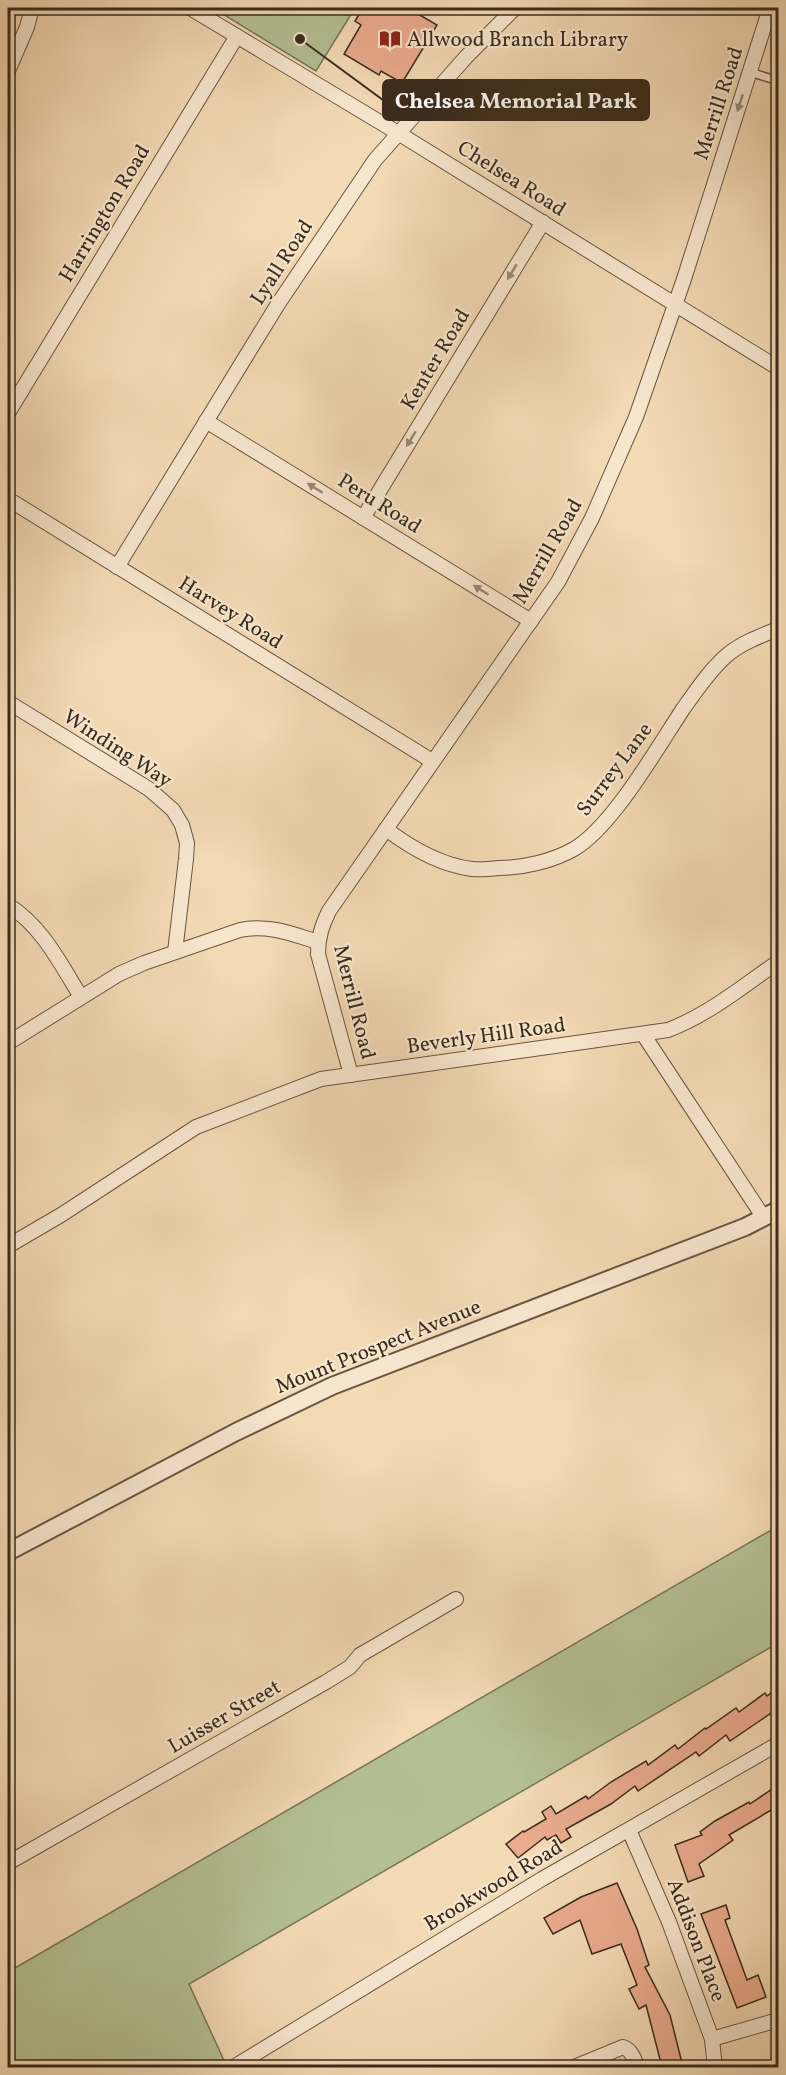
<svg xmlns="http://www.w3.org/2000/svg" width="786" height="2075" font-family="Vollkorn,serif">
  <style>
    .green { fill: #b4c092; stroke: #777656; stroke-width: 1.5 }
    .building { fill: #ebab8f; stroke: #3a2b1b; stroke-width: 1.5 }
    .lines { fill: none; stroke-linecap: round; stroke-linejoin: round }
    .service-casing { stroke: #685641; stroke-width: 10 }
    .minor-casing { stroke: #685641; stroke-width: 16 }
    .tertiary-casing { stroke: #685641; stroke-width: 20 }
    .service { stroke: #f7e6ce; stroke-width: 7 }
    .minor { stroke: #f7e6ce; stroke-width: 14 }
    .tertiary { stroke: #f7e6ce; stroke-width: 16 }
    .oneway { fill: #988874 }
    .labels { text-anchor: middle; stroke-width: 4.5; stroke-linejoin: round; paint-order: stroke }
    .poi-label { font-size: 21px; fill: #3a2b1b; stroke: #f7e6ce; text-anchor: start }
    .street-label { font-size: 21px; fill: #3a2b1b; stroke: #f7e6ce }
    .leader { fill: none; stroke: #3a2b1b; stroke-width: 2 }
    .callout-dot { fill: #3a2b1b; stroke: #f7e6ce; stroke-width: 2 }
    .callout { fill: #3a2b1b; stroke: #3a2b1b; stroke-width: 2 }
    .callout-label { font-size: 22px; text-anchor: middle; font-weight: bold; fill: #fff }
  </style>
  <rect width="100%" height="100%" fill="#f3d9b4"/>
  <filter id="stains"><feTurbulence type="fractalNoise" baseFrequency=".00333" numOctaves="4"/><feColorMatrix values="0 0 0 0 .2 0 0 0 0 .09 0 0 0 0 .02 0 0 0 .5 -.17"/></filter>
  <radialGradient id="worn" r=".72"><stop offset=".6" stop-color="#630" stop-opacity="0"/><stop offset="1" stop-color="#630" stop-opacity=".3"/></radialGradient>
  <g class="green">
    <path d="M213,8H355L316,71Z"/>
    <path d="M778,1526V1643L189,1984L227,2067H8V1972Z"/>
  </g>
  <g class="building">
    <path d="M363,8H408L437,25L402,83L381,71L379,75L344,54L361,25L355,21Z"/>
    <path d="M778,1688V1708L761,1720L730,1741L726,1735L699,1756L696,1752L638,1791L635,1786L611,1804L566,1829L571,1837L561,1843L556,1835L547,1840L545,1837L518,1858L506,1844L523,1831L524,1832L546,1819L542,1812L551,1806L556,1814L586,1796L588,1799L611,1782L646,1761L648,1765L675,1745L678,1749L705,1728L706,1729L736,1708L739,1712L765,1693L767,1696Z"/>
    <path d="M778,1785V1806L729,1835L733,1840L699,1864L704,1876L688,1882L675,1845L702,1835L700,1832L715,1821L749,1802L750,1804Z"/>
    <path d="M617,1883L637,1929L649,1965L645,1967L670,2015L683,2067H662L646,2005L639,2009L629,1989L637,1985L621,1944L592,1954L580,1920L553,1934L544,1918L581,1897Z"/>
    <path d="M726,1905L730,1918L725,1920L747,1980L758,1975L766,1997L737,2008L701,1914Z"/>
  </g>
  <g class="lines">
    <defs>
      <path id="service" d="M750,72L778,81"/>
      <g id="minor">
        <path d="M190,8L398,133L778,368"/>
        <path d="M8,71L27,27L32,8"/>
        <path d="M8,413L237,36"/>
        <path d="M206,421L531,621"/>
        <path d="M8,499L432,761"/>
        <path d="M363,518L543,222"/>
        <path d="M117,567L278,304L375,160L466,57L515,8"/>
        <path d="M8,702L149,789L173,810L182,825L187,843L186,859L175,952"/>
        <path d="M386,829C411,848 440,865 472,869C481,870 490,869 499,868C523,868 553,861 574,849C612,827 658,747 683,709C696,691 709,671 726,656C741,643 760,636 778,629"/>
        <path d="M8,905C42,926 60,963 81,997"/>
        <path d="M643,1034L764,1218"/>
        <path d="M8,1043L119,974L144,963L240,930C268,924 292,934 318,942"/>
        <path d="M351,1075L318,954C318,937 322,926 329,911L558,582L592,518L636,417L684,279L770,8"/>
        <path d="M8,1246L61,1215L196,1127L321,1079L668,1030C708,1015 743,986 778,962"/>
        <path d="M629,1830L669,1922L712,2039L715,2068"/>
        <path d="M8,1863L326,1682L350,1667L360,1655L456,1599"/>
        <path d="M712,2039L778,2020"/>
        <path d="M232,2068L542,1879L778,1744"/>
        <path d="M572,2068L623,2047C632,2050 634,2059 638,2068"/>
      </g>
      <path id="tertiary" d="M8,1552L236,1432L332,1386L745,1227L778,1210"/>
    </defs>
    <use href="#service" class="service-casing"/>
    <use href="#minor" class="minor-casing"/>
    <use href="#tertiary" class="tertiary-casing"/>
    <use href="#service" class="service"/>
    <use href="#minor" class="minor"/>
    <use href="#tertiary" class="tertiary"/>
  </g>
  <defs><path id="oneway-solid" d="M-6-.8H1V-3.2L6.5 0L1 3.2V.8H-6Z" transform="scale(1.5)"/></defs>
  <g class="oneway">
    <use href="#oneway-solid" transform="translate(740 103) rotate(108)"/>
    <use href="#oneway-solid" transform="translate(512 272) rotate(121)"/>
    <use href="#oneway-solid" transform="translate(411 439) rotate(121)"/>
    <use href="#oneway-solid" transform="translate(315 488) rotate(-148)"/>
    <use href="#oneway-solid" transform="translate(481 590) rotate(-148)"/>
  </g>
  <defs>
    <symbol id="library-bare" viewBox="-9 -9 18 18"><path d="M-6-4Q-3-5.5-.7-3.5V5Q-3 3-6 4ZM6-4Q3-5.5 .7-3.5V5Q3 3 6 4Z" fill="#8f2418" stroke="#f7e6ce" stroke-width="2.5" paint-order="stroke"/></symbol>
  </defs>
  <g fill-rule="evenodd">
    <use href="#library-bare" x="375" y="24" width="30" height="30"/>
  </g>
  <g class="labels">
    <g class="poi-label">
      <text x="407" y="46">Allwood Branch Library</text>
    </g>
    <g class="street-label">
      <text transform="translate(718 103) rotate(-72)" y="7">Merrill Road</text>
      <text transform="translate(512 178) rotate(32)" y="7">Chelsea Road</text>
      <text transform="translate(104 213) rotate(-59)" y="7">Harrington Road</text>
      <text transform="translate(281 262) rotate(-57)" y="7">Lyall Road</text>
      <text transform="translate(435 359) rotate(-59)" y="7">Kenter Road</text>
      <text transform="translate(380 503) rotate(32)" y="7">Peru Road</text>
      <text transform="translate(547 551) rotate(-60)" y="7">Merrill Road</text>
      <text transform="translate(231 612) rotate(32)" y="7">Harvey Road</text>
      <text transform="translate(118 748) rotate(33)" y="7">Winding Way</text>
      <text transform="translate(614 769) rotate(-53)" y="7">Surrey Lane</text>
      <text transform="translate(355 1002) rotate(76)" y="7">Merrill Road</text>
      <text transform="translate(486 1035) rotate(-8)" y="7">Beverly Hill Road</text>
      <text transform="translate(378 1346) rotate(-22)" y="7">Mount Prospect Avenue</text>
      <text transform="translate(224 1716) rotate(-30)" y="7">Luisser Street</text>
      <text transform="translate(493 1885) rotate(-31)" y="7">Brookwood Road</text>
      <text transform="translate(697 1940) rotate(69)" y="7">Addison Place</text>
    </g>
  </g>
  <path class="leader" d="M300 39L383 100"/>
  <circle class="callout-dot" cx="300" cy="39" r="6"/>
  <rect class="callout" x="383" y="80" width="266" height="40" rx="6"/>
  <g class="callout-label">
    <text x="516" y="108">Chelsea Memorial Park</text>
  </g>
  <rect width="786" height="2075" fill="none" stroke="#f3d9b4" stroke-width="30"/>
  <rect x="9" y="9" width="768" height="2057" fill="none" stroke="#3a2b1b" stroke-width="3"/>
  <rect x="15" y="15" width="756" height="2045" fill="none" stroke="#3a2b1b" stroke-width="1.5"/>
  <rect width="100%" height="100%" filter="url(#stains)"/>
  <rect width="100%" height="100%" fill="url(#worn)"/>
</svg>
